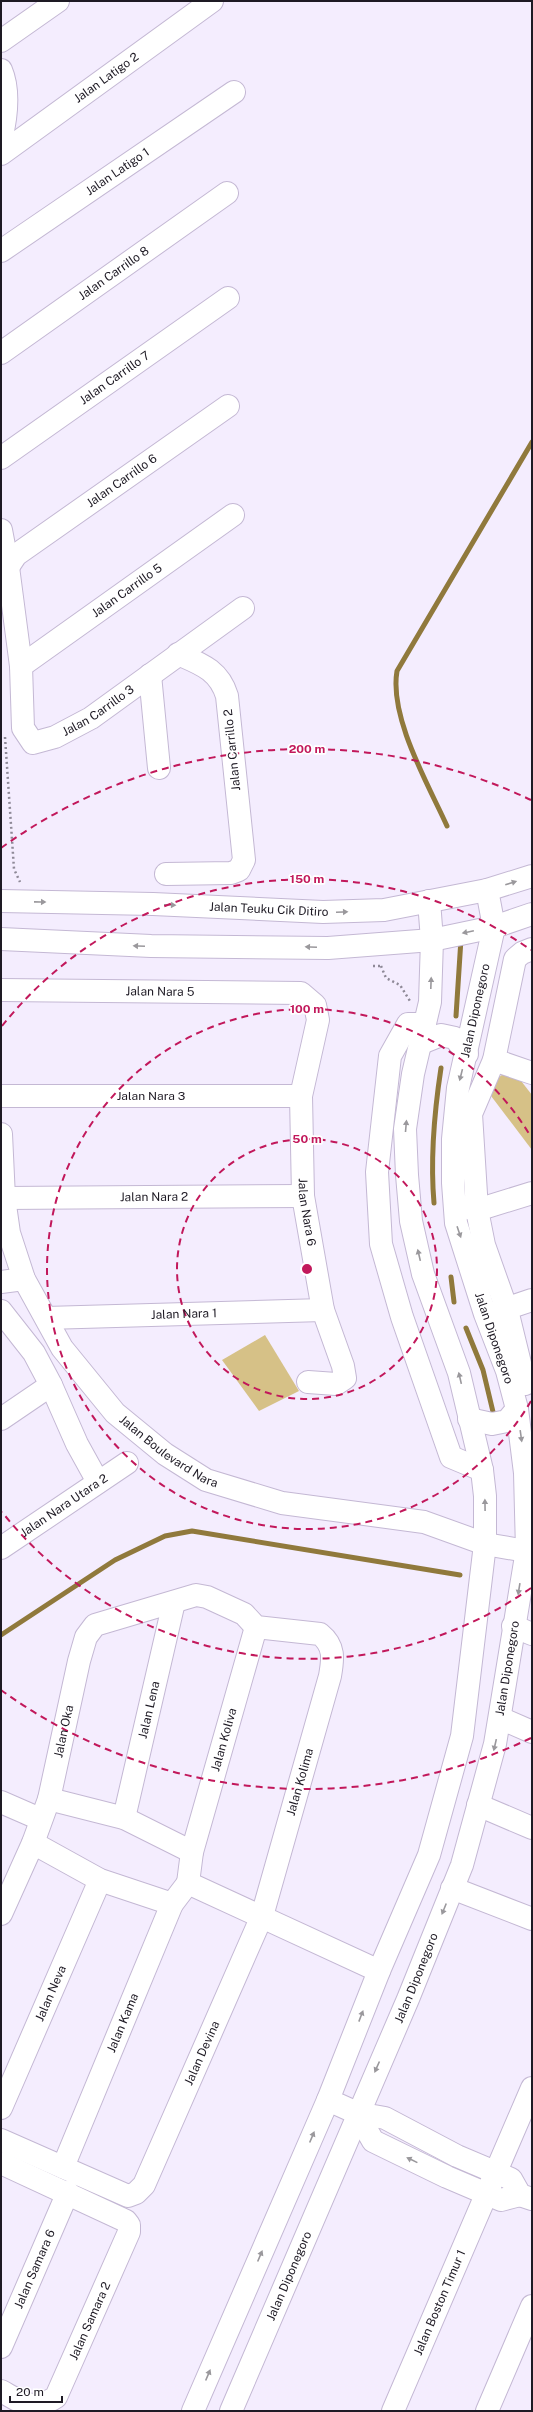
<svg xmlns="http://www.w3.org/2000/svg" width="533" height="2412" font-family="'Public Sans',sans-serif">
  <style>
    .green { fill: #d6c187 }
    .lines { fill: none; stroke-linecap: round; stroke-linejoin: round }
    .stream { stroke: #90793c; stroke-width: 5 }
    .minor-casing { stroke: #c4b8d4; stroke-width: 24 }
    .major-casing { stroke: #c4b8d4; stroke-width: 24 }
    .path { stroke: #8e8997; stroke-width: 2.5; stroke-dasharray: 2 3; stroke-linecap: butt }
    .minor { stroke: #fff; stroke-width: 22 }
    .major { stroke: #fff; stroke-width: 22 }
    .oneway { fill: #9a989c }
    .ring { fill: none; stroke: #c2185b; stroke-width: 2; stroke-dasharray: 7 5 }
    .labels { text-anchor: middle; stroke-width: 3.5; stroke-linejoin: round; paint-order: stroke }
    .street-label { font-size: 12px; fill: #1e1a24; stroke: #fff }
    .centre { fill: #c2185b; stroke: #fff; stroke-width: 2 }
    .ring-label { font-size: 12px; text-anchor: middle; font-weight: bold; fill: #c2185b; stroke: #fff; stroke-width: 3.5; stroke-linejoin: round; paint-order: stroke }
  </style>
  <rect width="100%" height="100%" fill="#f4edfe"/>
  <g class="green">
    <path d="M511,1068L532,1095V1150L485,1088Z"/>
    <path d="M265,1335L299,1391L259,1411L222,1360Z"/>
  </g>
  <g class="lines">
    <g class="stream">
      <path d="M447,826C428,784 389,717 397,671L532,442"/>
      <path d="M456,1016L461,939"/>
      <path d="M434,1203C430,1157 434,1114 441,1068"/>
      <path d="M451,1277L454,1302"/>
      <path d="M466,1328L483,1370L494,1416"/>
      <path d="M1,1635L115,1560L165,1536L192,1531L460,1575"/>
    </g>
    <defs>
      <g id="minor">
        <path d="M1,41L58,1"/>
        <path d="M1,70C10,91 6,119 1,140"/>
        <path id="s1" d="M1,154L212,1"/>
        <path id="s2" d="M1,251L234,92"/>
        <path id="s3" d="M1,353L227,193"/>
        <path id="s4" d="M1,458L228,298"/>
        <path id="s5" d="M1,530L8,567L21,666L23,728L33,743L55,737L91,718L243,608"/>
        <path id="s6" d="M1,569L8,567L16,555L228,406"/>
        <path id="s7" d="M21,666L233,515"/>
        <path d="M150,675L159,768"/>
        <path d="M166,874L231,873L239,870L244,860L227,696C219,670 201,664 178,654"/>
        <path id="s8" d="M1,990L301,993L315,1005L318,1020L301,1096L303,1196L323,1310L343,1366L345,1378L336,1384L308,1382"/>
        <path d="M425,1024H408L390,1056L377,1172L381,1244L402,1317L451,1457L482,1470"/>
        <path d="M421,1043L441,1035L455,1038L467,1054"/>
        <path d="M494,1060L532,1073"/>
        <path id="s9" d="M1,1096H301"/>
        <path id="s10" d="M1,1134L4,1198L9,1233L24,1279L62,1348L115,1413L165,1454L206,1480L282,1503L424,1522L485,1544L532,1552"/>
        <path id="s11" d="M4,1198L303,1196"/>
        <path d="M464,1207L477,1210L532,1193"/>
        <path d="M1,1282L24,1279"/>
        <path d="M1,1311L34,1353L51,1385L77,1444L98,1482"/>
        <path d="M493,1313L532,1300"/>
        <path id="s12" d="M46,1318L323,1310"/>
        <path d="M525,1384L507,1310L484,1245L477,1210L471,1114L494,1060L515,959L522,953L532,949"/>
        <path d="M1,1419L51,1385"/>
        <path d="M469,1419L492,1424L507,1421L517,1409"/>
        <path id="s13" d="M1,1548L127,1463"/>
        <path d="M513,1626L532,1634"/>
        <path d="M500,1718L532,1732"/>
        <path d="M49,1799L124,1818L192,1852"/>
        <path d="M1,1802L40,1819"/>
        <path d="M478,1805L532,1828"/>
        <path id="s14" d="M124,1818L174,1602"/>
        <path d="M33,1843L100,1880L172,1904"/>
        <path id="s15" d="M188,1883L192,1852L256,1627"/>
        <path d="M188,1883L379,1971"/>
        <path d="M452,1888L532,1919"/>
        <path id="s16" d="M1,1914L33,1843L49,1799L79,1661L86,1637L95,1625L196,1595L207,1597L244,1614L256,1627L320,1634C335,1646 333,1659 330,1676L262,1916L144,2185L136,2193L128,2196L1,2140"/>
        <path d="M328,2100L357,2113L385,2118L457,2156L511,2179L520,2195L532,2199"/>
        <path id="s17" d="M1,2108L100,1880"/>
        <path d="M357,2113L373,2141L447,2177L501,2200L520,2195"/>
        <path d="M1,2163L126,2221L129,2225V2232L56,2397C33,2412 23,2403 1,2391"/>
        <path id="s18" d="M63,2167L172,1904L188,1883"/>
        <path id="s19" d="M1,2347L68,2192"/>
        <path d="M193,2411L328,2100L379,1971L429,1855L462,1736L485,1544V1496L482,1470L459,1373L423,1274L411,1221L407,1175L405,1129L413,1074L430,1002L432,940L429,901"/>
        <path id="s20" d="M231,2411L408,1999L462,1865L495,1744L527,1550L525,1473L517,1409L507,1371L485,1314L456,1223L453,1183V1139L458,1088L494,927L487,890"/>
        <path id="s21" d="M393,2411L532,2088"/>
        <path d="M487,2411L532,2306"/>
      </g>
      <g id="major">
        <path id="s22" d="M1,901L153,904L323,912L384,910L487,890L532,876"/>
        <path d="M1,939L151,946L328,948L432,940L494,927L532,914"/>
      </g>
    </defs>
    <use href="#minor" class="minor-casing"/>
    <use href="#major" class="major-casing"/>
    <g class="path">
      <path d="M5,737L14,869L20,882"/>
      <path d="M373,966H381"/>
      <path d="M381,966L386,978L400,985L410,1001"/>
    </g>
    <use href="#minor" class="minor"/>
    <use href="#major" class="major"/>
  </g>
  <defs><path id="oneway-solid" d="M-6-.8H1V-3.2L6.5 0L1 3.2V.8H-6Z"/></defs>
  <g class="oneway">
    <use href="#oneway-solid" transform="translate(511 883) rotate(-17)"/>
    <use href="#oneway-solid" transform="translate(40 902) rotate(1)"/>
    <use href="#oneway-solid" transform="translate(170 905) rotate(3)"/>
    <use href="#oneway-solid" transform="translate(342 912) rotate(-2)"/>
    <use href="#oneway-solid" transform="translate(468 932) rotate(168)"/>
    <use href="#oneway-solid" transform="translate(139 946) rotate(-177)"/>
    <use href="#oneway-solid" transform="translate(311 947) rotate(-178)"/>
    <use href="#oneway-solid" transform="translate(431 983) rotate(-88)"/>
    <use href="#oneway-solid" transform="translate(461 1075) rotate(104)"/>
    <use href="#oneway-solid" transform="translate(406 1126) rotate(-85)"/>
    <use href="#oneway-solid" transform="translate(459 1232) rotate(71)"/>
    <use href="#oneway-solid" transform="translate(419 1255) rotate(-103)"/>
    <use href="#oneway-solid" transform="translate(460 1378) rotate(-103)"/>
    <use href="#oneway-solid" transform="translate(521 1436) rotate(82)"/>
    <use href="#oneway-solid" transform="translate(485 1505) rotate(-91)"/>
    <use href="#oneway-solid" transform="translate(519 1589) rotate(99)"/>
    <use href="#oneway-solid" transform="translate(495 1745) rotate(103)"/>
    <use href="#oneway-solid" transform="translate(444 1909) rotate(112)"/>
    <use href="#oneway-solid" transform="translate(361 2016) rotate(-69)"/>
    <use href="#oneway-solid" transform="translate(377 2067) rotate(114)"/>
    <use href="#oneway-solid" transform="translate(312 2137) rotate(-67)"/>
    <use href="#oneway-solid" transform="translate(412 2160) rotate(-154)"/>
    <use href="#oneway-solid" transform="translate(260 2256) rotate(-67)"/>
    <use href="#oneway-solid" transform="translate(208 2375) rotate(-67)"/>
  </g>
  <g class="ring">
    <circle cx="307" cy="1269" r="130"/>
    <path d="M531 1401A260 260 0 1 1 531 1137"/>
    <path d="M531 1588A390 390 0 0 1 2 1512M2 1026A390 390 0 0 1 531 950"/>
    <path d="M531 1738A520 520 0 0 1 1 1690M1 848A520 520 0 0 1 531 800"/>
  </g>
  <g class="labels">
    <g class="street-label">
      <text dy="4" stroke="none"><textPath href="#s1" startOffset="130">Jalan Latigo 2</textPath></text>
      <text dy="4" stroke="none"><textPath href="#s2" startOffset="141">Jalan Latigo 1</textPath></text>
      <text dy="4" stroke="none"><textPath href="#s3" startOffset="138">Jalan Carrillo 8</textPath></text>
      <text dy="4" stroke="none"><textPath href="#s4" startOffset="139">Jalan Carrillo 7</textPath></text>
      <text dy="4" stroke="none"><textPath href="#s6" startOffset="151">Jalan Carrillo 6</textPath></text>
      <text dy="4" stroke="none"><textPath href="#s7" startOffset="130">Jalan Carrillo 5</textPath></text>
      <text dy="4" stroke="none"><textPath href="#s5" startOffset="291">Jalan Carrillo 3</textPath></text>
      <text transform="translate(232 750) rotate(-96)" y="4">Jalan Carrillo 2</text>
      <text dy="4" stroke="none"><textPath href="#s22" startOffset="268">Jalan Teuku Cik Ditiro</textPath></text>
      <text dy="4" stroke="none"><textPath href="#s8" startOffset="159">Jalan Nara 5</textPath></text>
      <text dy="4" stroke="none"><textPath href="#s20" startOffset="1467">Jalan Diponegoro</textPath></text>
      <text dy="4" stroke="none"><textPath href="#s9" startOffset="150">Jalan Nara 3</textPath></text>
      <text dy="4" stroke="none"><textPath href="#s11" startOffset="150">Jalan Nara 2</textPath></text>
      <text dy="4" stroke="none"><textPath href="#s8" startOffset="528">Jalan Nara 6</textPath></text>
      <text dy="4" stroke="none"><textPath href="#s12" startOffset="138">Jalan Nara 1</textPath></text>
      <text transform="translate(494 1338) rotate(71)" y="4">Jalan Diponegoro</text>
      <text dy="4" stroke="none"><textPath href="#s10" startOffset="377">Jalan Boulevard Nara</textPath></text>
      <text dy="4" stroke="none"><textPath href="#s13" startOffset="76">Jalan Nara Utara 2</textPath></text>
      <text dy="4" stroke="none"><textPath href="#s20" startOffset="795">Jalan Diponegoro</textPath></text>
      <text dy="4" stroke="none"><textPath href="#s14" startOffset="111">Jalan Lena</textPath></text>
      <text dy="4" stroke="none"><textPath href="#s16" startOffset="194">Jalan Oka</textPath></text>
      <text dy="4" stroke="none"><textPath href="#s15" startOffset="148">Jalan Koliva</textPath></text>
      <text transform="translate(300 1782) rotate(-74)" y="4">Jalan Kolima</text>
      <text dy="4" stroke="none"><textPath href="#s20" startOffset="471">Jalan Diponegoro</textPath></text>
      <text dy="4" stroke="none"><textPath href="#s17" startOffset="125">Jalan Neva</textPath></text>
      <text dy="4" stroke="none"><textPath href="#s18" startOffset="156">Jalan Kama</textPath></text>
      <text transform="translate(202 2053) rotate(-66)" y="4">Jalan Devina</text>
      <text dy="4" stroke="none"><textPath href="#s19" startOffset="85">Jalan Samara 6</textPath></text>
      <text dy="4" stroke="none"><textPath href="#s20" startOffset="147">Jalan Diponegoro</textPath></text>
      <text dy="4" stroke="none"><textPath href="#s21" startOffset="118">Jalan Boston Timur 1</textPath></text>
      <text transform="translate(90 2321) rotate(-66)" y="4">Jalan Samara 2</text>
    </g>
  </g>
  <circle cx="307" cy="1269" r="6" class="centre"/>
  <g class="ring-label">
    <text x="307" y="753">200 m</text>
    <text x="307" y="883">150 m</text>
    <text x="307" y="1013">100 m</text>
    <text x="307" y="1143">50 m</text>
  </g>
  <rect width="533" height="2412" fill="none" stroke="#1e1a24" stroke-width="4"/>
  <path d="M10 2396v6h52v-6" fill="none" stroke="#1e1a24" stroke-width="2"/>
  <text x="16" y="2396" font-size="12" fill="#1e1a24" stroke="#ffffff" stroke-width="3" paint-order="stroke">20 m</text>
</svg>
